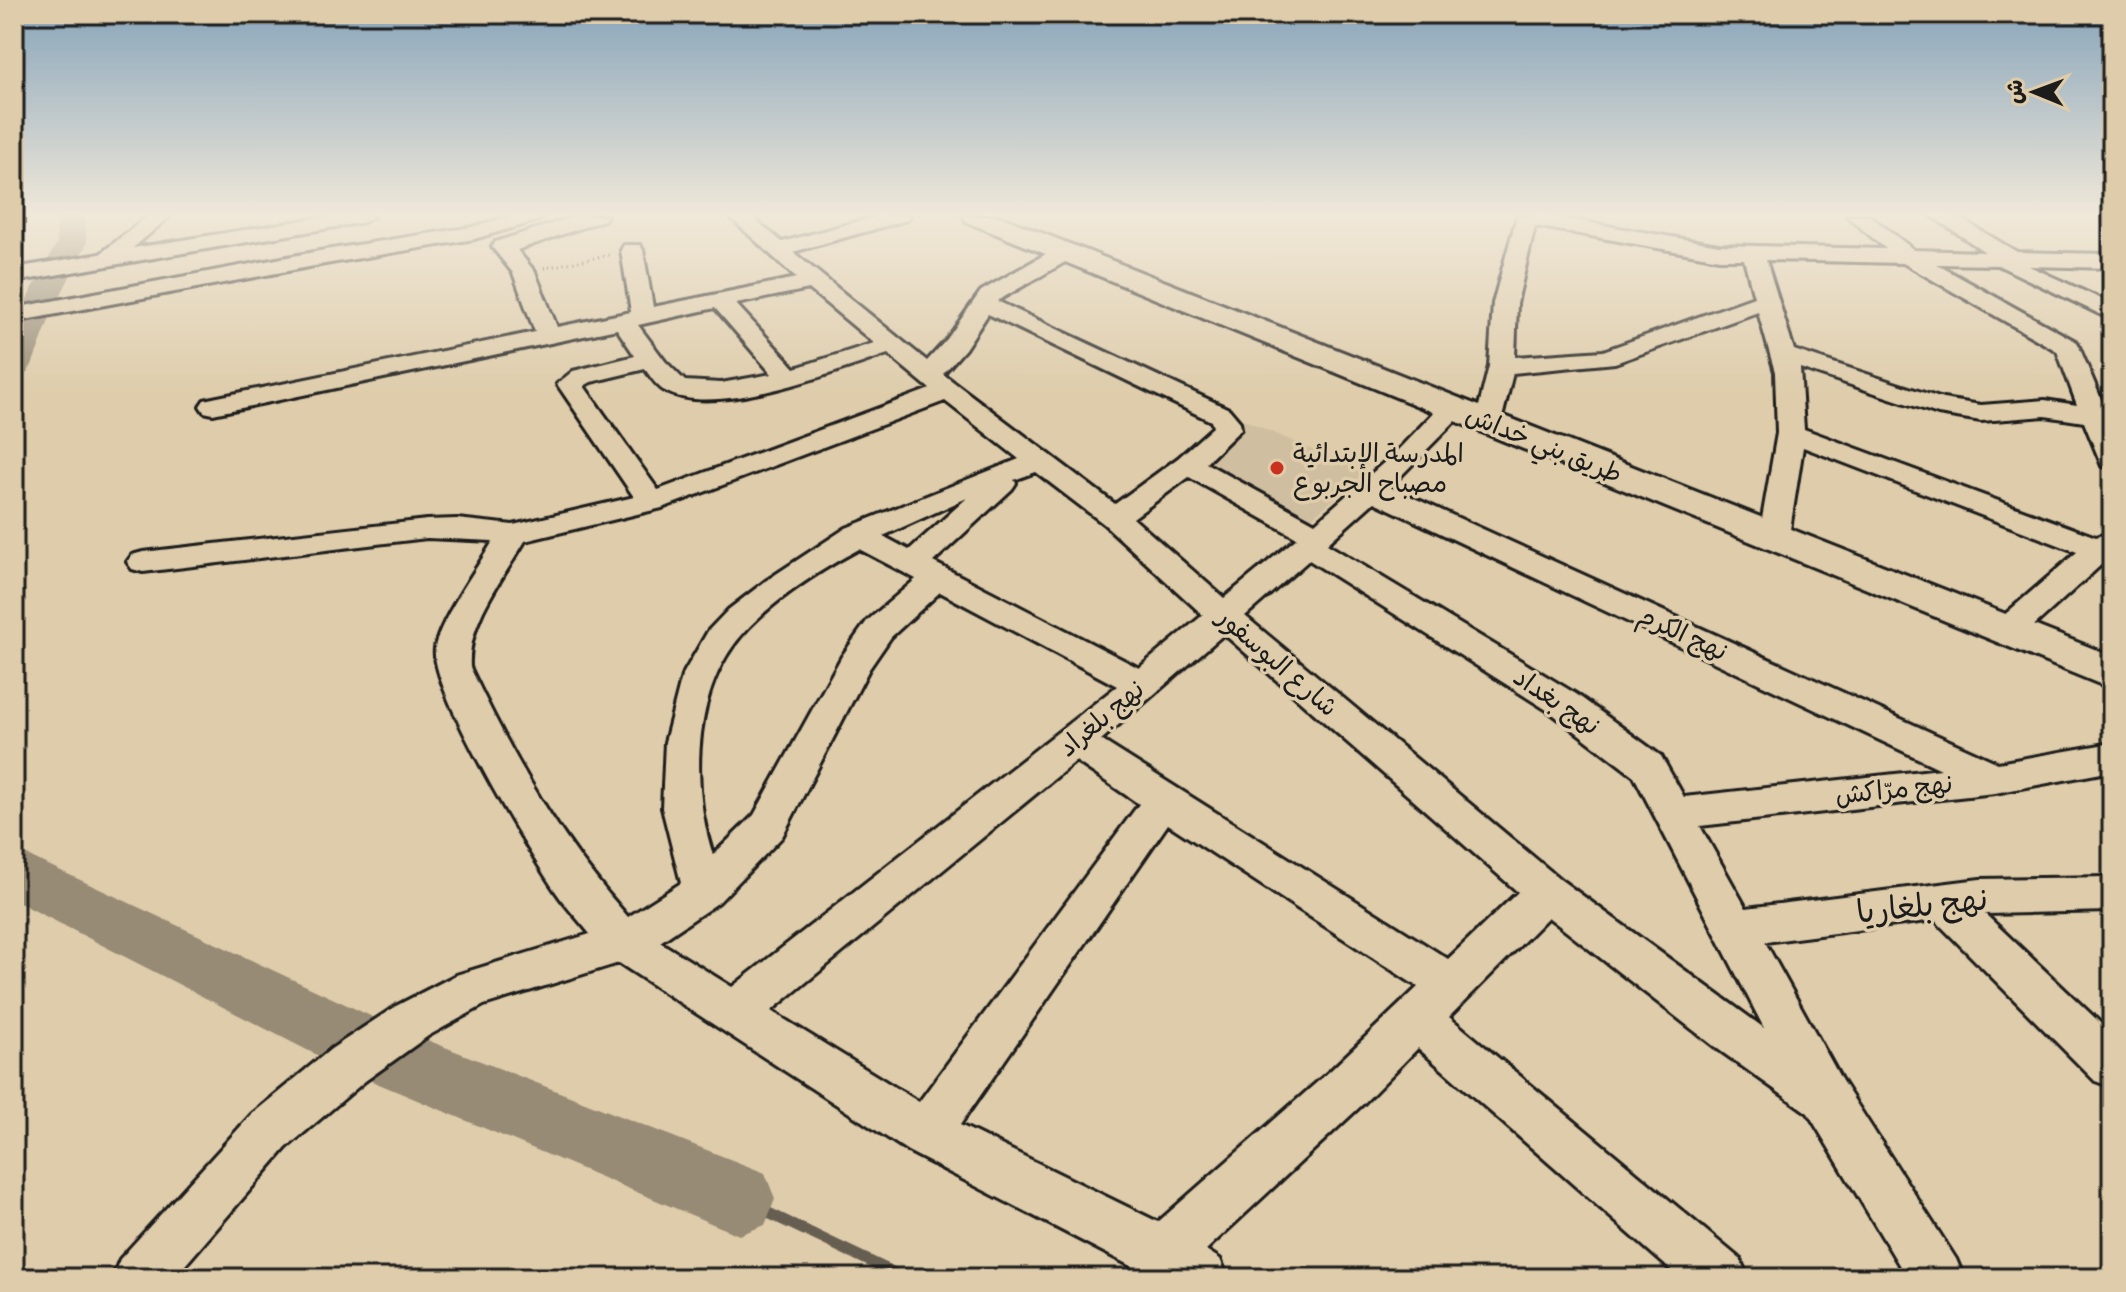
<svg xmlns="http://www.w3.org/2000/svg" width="2126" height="1292" font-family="Pangolin,'Playpen Sans Arabic',sans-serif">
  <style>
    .built { fill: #cfbe9f }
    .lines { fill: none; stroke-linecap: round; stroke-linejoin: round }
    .stream { stroke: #665f51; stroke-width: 11 }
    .river { fill: #978b75; fill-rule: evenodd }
    .minor-casing { stroke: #1c1c1c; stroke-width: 6 }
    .major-casing { stroke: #1c1c1c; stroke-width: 6 }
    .path { stroke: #1c1c1c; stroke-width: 3; stroke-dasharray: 1 4; stroke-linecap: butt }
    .minor { fill: #deccaa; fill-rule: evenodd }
    .major { fill: #deccaa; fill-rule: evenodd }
    .poi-dot { fill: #c8321e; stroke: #deccaa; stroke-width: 3 }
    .labels { text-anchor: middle; stroke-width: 7; stroke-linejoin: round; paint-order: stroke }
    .street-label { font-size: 26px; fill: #1c1c1c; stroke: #deccaa }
    .poi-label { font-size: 26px; fill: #1c1c1c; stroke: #deccaa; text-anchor: start }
    .near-street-label { font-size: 32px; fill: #1c1c1c; stroke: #deccaa }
  </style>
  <rect width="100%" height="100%" fill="#deccaa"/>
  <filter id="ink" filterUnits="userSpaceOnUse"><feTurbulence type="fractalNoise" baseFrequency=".0125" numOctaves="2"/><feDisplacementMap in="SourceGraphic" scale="16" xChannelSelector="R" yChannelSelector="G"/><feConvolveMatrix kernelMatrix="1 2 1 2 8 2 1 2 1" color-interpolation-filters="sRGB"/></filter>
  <g filter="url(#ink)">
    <path class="built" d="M1240,418L1364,473L1303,525L1193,462Z"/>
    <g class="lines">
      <path class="stream" d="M739,1199L905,1278"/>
      <g class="river">
        <path d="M56,216H84L87,243L53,310L32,365L27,373L14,376V323L57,243Z"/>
        <path d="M14,849L394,1027L765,1173L775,1199L765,1225L739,1235L348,1071L14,900Z"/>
      </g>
      <defs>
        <g id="minor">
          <path d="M148,216H170L133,248L329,216H374L364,222L14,282V268L100,254Z"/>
          <path d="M511,216H542L539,220L474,239L325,264L14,322V308L325,250L472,227Z"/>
          <path d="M577,216H607L604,220L517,250L535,272L557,327L631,312L621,250L624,245H640L643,250L653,307L796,278L729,216H751L782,242L878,216H910L907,220L793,252L927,361L947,339L981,291L1058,247H1074L1077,252L1074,257L997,301L1229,409L1240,422L1241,429L1206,463L1315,523L1396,452L1444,402H1462L1466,408L1462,414L1390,487L1998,763L2112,743V771L1995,793L1700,826L1746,908L1980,879L2112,877V911L1985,914L2112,1034V1087L2095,1081L1935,920L1765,942L1842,1081L1956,1259L1964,1278H1907L1808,1113L1715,1047L1548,917L1449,1017L1740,1259L1748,1278H1680L1418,1048L1365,1102L1206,1250L1220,1259L1228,1278H1154L908,1151L619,963L484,1005L428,1036L365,1081L286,1148L174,1278H112L120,1259L252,1114L331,1049L396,1006L456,975L590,934C579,920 566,907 556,892C529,853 429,687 435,648C439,621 478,567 493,541L427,538L143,572L132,569L127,562L132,555L143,552L427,520L457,519L513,525L634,497L557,384L573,371L635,356L617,329L213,414L204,412L200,406L204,400L213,398L535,332L513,273L492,247L495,242ZM809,289L874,343L795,368L736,304ZM715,308L772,374L721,383L685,381L665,361L638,325ZM988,314L1211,421L1213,427L1178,458L1115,504L943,374L965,349ZM888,354L930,389L658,490L584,386L591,382L645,369C650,376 657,387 665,391C714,419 837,371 888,354ZM945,401L1019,459L846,528L767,580L728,610L708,631L682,676L665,742L662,808L681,883L628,917C560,840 514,760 470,667C467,622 503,579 525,541L662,508ZM1036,472L1104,524L1203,615L1139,668L933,562L1012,489L1016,483L1014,480ZM1189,477L1297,538L1224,598L1133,518ZM967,498L909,550L883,536ZM1374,502L1941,769L1684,797L1661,756L1576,694L1327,544ZM859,549L916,579L867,621L842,656L754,815L713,855C692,791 692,703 733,646C760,608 818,571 859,549ZM1309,560L1550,712L1634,776L1764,1028L1561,880L1245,616ZM940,592L1117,686L732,987L660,942L719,902L782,837L869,669L891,637ZM1224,634L1518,892L1448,959L1101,740ZM1076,761L1139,804L919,1102L771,1011ZM1168,824L1418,987L1331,1070L1158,1222L960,1125Z"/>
          <path d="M1517,216H1549L1719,245L1886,249L1847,216H1870L1914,250L1985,252L1932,216H1956L2017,252L2112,254V268L2029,266L2112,304V320L1998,265L1936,264L2077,342L2112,425V468L2102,466L2084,422L2045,416L1981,421L1938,414L1800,368L1804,429L2096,537L2112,532V555L2019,639L2007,642L1995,639L1990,631L1995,623L2077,552L1803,447L1789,536L1785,543L1774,545L1763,543L1759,536L1777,433L1775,372L1758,312L1615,363L1513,373L1501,422L1498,428H1478L1475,422L1489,366L1493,303ZM1535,226L1719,259H1744L1754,297L1603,351L1515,357L1517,303ZM1766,260L1903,263L2057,351L2077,405L2045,400L1981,405L1943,399L1794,350Z"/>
        </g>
        <path id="major" d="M963,216H999L2112,656V689L967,222Z"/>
      </defs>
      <use href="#minor" class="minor-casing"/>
      <use href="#major" class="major-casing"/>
      <path class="path" d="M544,268L609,255"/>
      <use href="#minor" class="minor"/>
      <use href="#major" class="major"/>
    </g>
  </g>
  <linearGradient id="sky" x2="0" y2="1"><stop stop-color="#87a4ba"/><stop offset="0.54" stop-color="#f0e8d9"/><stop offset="1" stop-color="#f0e8d9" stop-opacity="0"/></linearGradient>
  <rect width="2126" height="397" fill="url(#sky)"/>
  <circle class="poi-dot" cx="1277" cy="468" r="8"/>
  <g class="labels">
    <g class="street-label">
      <text transform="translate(1544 444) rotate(22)" y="9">طريق بني خداش</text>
      <text transform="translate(1683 633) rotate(25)" y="9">نهج الكرم</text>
      <text transform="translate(1278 662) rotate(41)" y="9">شارع البوسفور</text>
      <text transform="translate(1557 701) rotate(34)" y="9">نهج بغداد</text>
      <text transform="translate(1101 718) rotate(-40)" y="9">نهج بلغراد</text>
      <text transform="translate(1894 789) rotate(-6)" y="9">نهج مرّاكش</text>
    </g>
    <g class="poi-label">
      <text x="1293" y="462">المدرسة الإبتدائية<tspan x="1293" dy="30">مصباح الجربوع</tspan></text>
    </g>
    <g class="near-street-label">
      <text transform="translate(1922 905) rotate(-6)" y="11">نهج بلغاريا</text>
    </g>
  </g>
  <rect width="2126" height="1292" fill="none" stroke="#deccaa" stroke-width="48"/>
  <rect x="24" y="24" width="2078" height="1244" fill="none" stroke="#1c1c1c" stroke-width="3" filter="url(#ink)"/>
  <g transform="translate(2034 92) rotate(271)" stroke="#deccaa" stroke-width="6" paint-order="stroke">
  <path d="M0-6L14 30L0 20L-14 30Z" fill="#1c1c1c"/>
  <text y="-12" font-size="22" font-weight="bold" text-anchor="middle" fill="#1c1c1c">ش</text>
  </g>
</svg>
